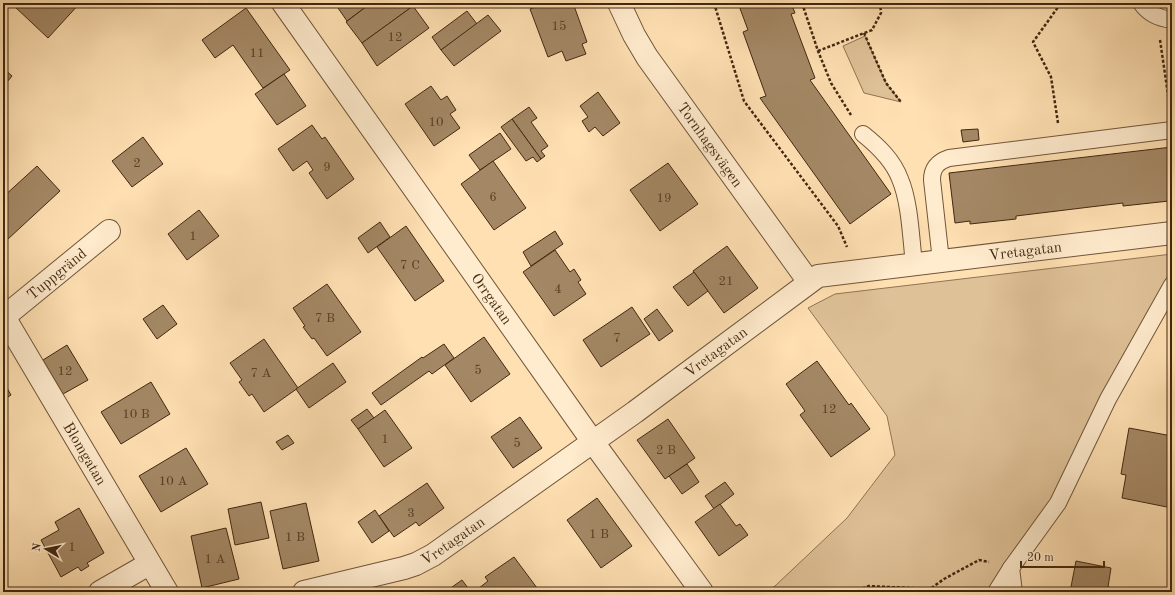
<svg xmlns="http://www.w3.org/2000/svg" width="1175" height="595" font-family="'Old Standard TT',serif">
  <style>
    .green { fill: #dfc197; stroke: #907454 }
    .building { fill: #a48865; stroke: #412811 }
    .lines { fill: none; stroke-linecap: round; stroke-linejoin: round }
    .service-casing { stroke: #705639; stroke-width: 18 }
    .minor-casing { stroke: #705639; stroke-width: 24 }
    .path { stroke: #412811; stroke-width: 2.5; stroke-dasharray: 3 2; stroke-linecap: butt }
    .service { stroke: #ffebcd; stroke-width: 16 }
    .minor { stroke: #ffebcd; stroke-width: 22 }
    .labels { text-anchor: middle; stroke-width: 3; stroke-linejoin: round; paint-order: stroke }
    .number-label { font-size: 13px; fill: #5a4026 }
    .street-label { font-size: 15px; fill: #412811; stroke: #ffebcd }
  </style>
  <rect width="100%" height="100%" fill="#ffe0b2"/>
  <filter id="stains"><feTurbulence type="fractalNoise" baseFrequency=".005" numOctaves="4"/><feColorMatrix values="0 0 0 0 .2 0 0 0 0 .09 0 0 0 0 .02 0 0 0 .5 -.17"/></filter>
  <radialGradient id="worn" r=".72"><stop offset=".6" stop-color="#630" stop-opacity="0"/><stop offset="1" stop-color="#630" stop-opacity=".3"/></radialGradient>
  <g class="green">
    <path d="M865,36L886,83L901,102L864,93L843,46Z"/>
    <path d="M1172,254V290L1000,592H766L775,586L847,518L895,455L887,416L808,308L835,294Z"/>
  </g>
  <g class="building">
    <path d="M17,3H80L48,38L14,6Z"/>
    <path d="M345,3H371L347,21L338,8Z"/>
    <path d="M371,3H411L413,6L362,43L346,22Z"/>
    <path d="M547,3H573L587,42L582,44L586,54L566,61L562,51L548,57L530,9Z"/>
    <path d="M738,3H791L795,13L791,14L815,78L810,80L891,194L850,224L760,98L766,96L743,32L748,30Z"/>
    <path d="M413,6L429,28L377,66L362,43Z"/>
    <path d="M246,8L290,70L263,88L233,45L215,58L202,40Z"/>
    <path d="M467,11L477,24L441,50L432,37Z"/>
    <path d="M488,15L501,31L454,66L441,50Z"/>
    <path d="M3,68L12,76L3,87Z"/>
    <path d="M284,74L306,106L277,125L255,94Z"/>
    <path d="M431,86L441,100L447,96L456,110L450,114L460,128L434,146L405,104Z"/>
    <path d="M598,92L620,123L603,136L595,127L589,132L582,121L588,117L580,106Z"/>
    <path d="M529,107L537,118L531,122L548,146L541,151L545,156L541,159L512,119Z"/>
    <path d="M512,119L541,159L537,162L533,157L526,161L501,127Z"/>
    <path d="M312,125L322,139L325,137L354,179L327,199L309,173L313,170L307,161L293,171L278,149Z"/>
    <path d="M978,129L979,140L963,142L961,130Z"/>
    <path d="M500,133L511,149L480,170L469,155Z"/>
    <path d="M143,137L163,164L132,187L112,161Z"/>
    <path d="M1172,147V197L1169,198V201L1123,206V203L1016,216V219L970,224V221L955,223L949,173Z"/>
    <path d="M493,161L526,208L494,230L461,184Z"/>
    <path d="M668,163L698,204L660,231L630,190Z"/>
    <path d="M37,166L60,191L8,239L3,234V197Z"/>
    <path d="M199,210L219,236L187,260L168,234Z"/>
    <path d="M380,222L390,237L368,253L358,238Z"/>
    <path d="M406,226L444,281L415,301L377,247Z"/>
    <path d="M555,231L563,244L531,266L523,252Z"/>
    <path d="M727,246L758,288L724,313L693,271Z"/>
    <path d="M555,250L570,272L574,269L581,280L578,282L586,294L554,316L523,272Z"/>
    <path d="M694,272L708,291L688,306L673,287Z"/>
    <path d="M327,284L361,332L327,356L314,338L312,339L303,327L305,326L293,308Z"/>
    <path d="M163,305L177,324L157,339L143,319Z"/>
    <path d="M632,307L650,334L601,367L583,340Z"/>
    <path d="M657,309L673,331L659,341L644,319Z"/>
    <path d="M484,337L510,374L471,402L445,365Z"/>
    <path d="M264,339L298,388L264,412L252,394L249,396L239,382L242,380L230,363Z"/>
    <path d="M444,344L454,358L432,374L429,371L381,405L372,393L422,357L423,358Z"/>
    <path d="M67,345L88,380L63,394L43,360Z"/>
    <path d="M817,361L849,405L851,403L870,429L831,457L800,415L805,411L786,384Z"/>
    <path d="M333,363L346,382L309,408L296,389Z"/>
    <path d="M3,381L11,395L3,400Z"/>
    <path d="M151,382L170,414L121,444L101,412Z"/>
    <path d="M367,409L374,418L358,429L351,420Z"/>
    <path d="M385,410L412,448L384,467L358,429Z"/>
    <path d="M520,417L542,448L513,468L491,437Z"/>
    <path d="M668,419L695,458L665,479L637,440Z"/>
    <path d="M1129,428L1172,436V508L1122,498L1126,475L1121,474Z"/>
    <path d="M288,435L294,443L282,450L276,442Z"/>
    <path d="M186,448L208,484L161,512L139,476Z"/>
    <path d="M687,464L699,482L682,494L669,476Z"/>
    <path d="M725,482L734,494L714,509L705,496Z"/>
    <path d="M427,483L444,508L419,526L416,522L394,537L379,516Z"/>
    <path d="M597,498L632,546L601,568L567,520Z"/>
    <path d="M261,502L269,538L235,545L228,509Z"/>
    <path d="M306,503L319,561L283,569L270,511Z"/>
    <path d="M720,504L736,526L740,524L748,535L719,556L695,522Z"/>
    <path d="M79,508L104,553L87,563L89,566L81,571L78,567L61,577L41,540L59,530L55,522Z"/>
    <path d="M375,510L389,531L372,543L358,522Z"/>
    <path d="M226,528L239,579L202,588L191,536Z"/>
    <path d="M514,557L540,592H474L488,581L485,577Z"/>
    <path d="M1076,561L1111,568L1108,587L1136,592H1070Z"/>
    <path d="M462,580L471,592H445Z"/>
  </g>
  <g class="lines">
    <defs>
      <g id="service">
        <path d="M1141,3C1149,14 1158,18 1172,20"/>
        <path d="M863,134C878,146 893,160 900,179C910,202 911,239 914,264"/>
        <path d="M941,261L932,180C932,168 937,162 949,158L1172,130"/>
        <path d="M1011,568L1014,592"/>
        <path d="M996,592L1011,568L1058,503L1108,399L1172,285"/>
      </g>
      <g id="minor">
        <path id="s1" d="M283,3L593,442L702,592"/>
        <path id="s2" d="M619,3L634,35L647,57L809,282"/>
        <path id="s3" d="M3,315L167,592"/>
        <path id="s4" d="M4,317L109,231"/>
        <path d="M100,592L149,564"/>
        <path id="s5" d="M304,592L404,568L416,564L433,555L635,412L818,276L1172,233"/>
      </g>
    </defs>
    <use href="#service" class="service-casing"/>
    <use href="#minor" class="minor-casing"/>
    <g class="path">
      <path d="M714,3L744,101L838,226L847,247"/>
      <path d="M802,3L818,51L831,83L851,115"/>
      <path d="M864,33L886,83L901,102"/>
      <path d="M1160,40L1170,108"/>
      <path d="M818,51L872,30L881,13L880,3"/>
      <path d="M1058,123L1051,77L1033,42L1061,3"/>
      <path d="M853,592L869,586L930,589L944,579L979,560L989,562"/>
    </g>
    <use href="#service" class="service"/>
    <use href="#minor" class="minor"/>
  </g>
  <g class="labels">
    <g class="number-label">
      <text x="559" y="30">15</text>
      <text x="395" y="41">12</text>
      <text x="257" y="57">11</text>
      <text x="436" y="126">10</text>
      <text x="137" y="167">2</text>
      <text x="327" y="171">9</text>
      <text x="493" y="201">6</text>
      <text x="664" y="202">19</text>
      <text x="193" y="240">1</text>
      <text x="410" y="269">7 C</text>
      <text x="726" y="285">21</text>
      <text x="558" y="293">4</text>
      <text x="325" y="322">7 B</text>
      <text x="617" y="342">7</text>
      <text x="478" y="374">5</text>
      <text x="65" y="375">12</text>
      <text x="261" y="377">7 A</text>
      <text x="829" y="413">12</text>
      <text x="136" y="418">10 B</text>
      <text x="385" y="443">1</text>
      <text x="517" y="447">5</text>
      <text x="666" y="454">2 B</text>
      <text x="173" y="485">10 A</text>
      <text x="411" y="517">3</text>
      <text x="599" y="538">1 B</text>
      <text x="295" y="541">1 B</text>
      <text x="72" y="551">1</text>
      <text x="215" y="563">1 A</text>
    </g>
    <g class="street-label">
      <text dy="5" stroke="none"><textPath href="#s2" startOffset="169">Tornhagsvägen</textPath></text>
      <text dy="5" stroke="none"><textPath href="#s5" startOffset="819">Vretagatan</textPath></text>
      <text dy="5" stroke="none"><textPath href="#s4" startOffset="68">Tuppgränd</textPath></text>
      <text dy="5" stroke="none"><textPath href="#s1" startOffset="362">Orrgatan</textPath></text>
      <text dy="5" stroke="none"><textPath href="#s5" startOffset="483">Vretagatan</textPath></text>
      <text dy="5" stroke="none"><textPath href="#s3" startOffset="161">Blomgatan</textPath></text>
      <text dy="5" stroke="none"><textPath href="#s5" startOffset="159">Vretagatan</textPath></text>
    </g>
  </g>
  <rect width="1175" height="595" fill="none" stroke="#ffe0b2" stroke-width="16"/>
  <rect x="4" y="4" width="1167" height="587" fill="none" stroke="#412811" stroke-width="2"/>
  <rect x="8" y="8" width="1159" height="579" fill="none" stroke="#412811"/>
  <g transform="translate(46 549) rotate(280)" stroke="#ffebcd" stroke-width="3" paint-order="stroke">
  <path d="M0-3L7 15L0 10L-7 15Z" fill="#412811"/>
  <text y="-6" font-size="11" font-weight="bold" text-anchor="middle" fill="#412811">N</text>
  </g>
  <path d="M1021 561v6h83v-6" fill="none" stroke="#412811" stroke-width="2"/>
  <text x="1027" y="561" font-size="12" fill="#412811" stroke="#ffebcd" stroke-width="3" paint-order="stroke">20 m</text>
  <rect width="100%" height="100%" filter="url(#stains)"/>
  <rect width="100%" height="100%" fill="url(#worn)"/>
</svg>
